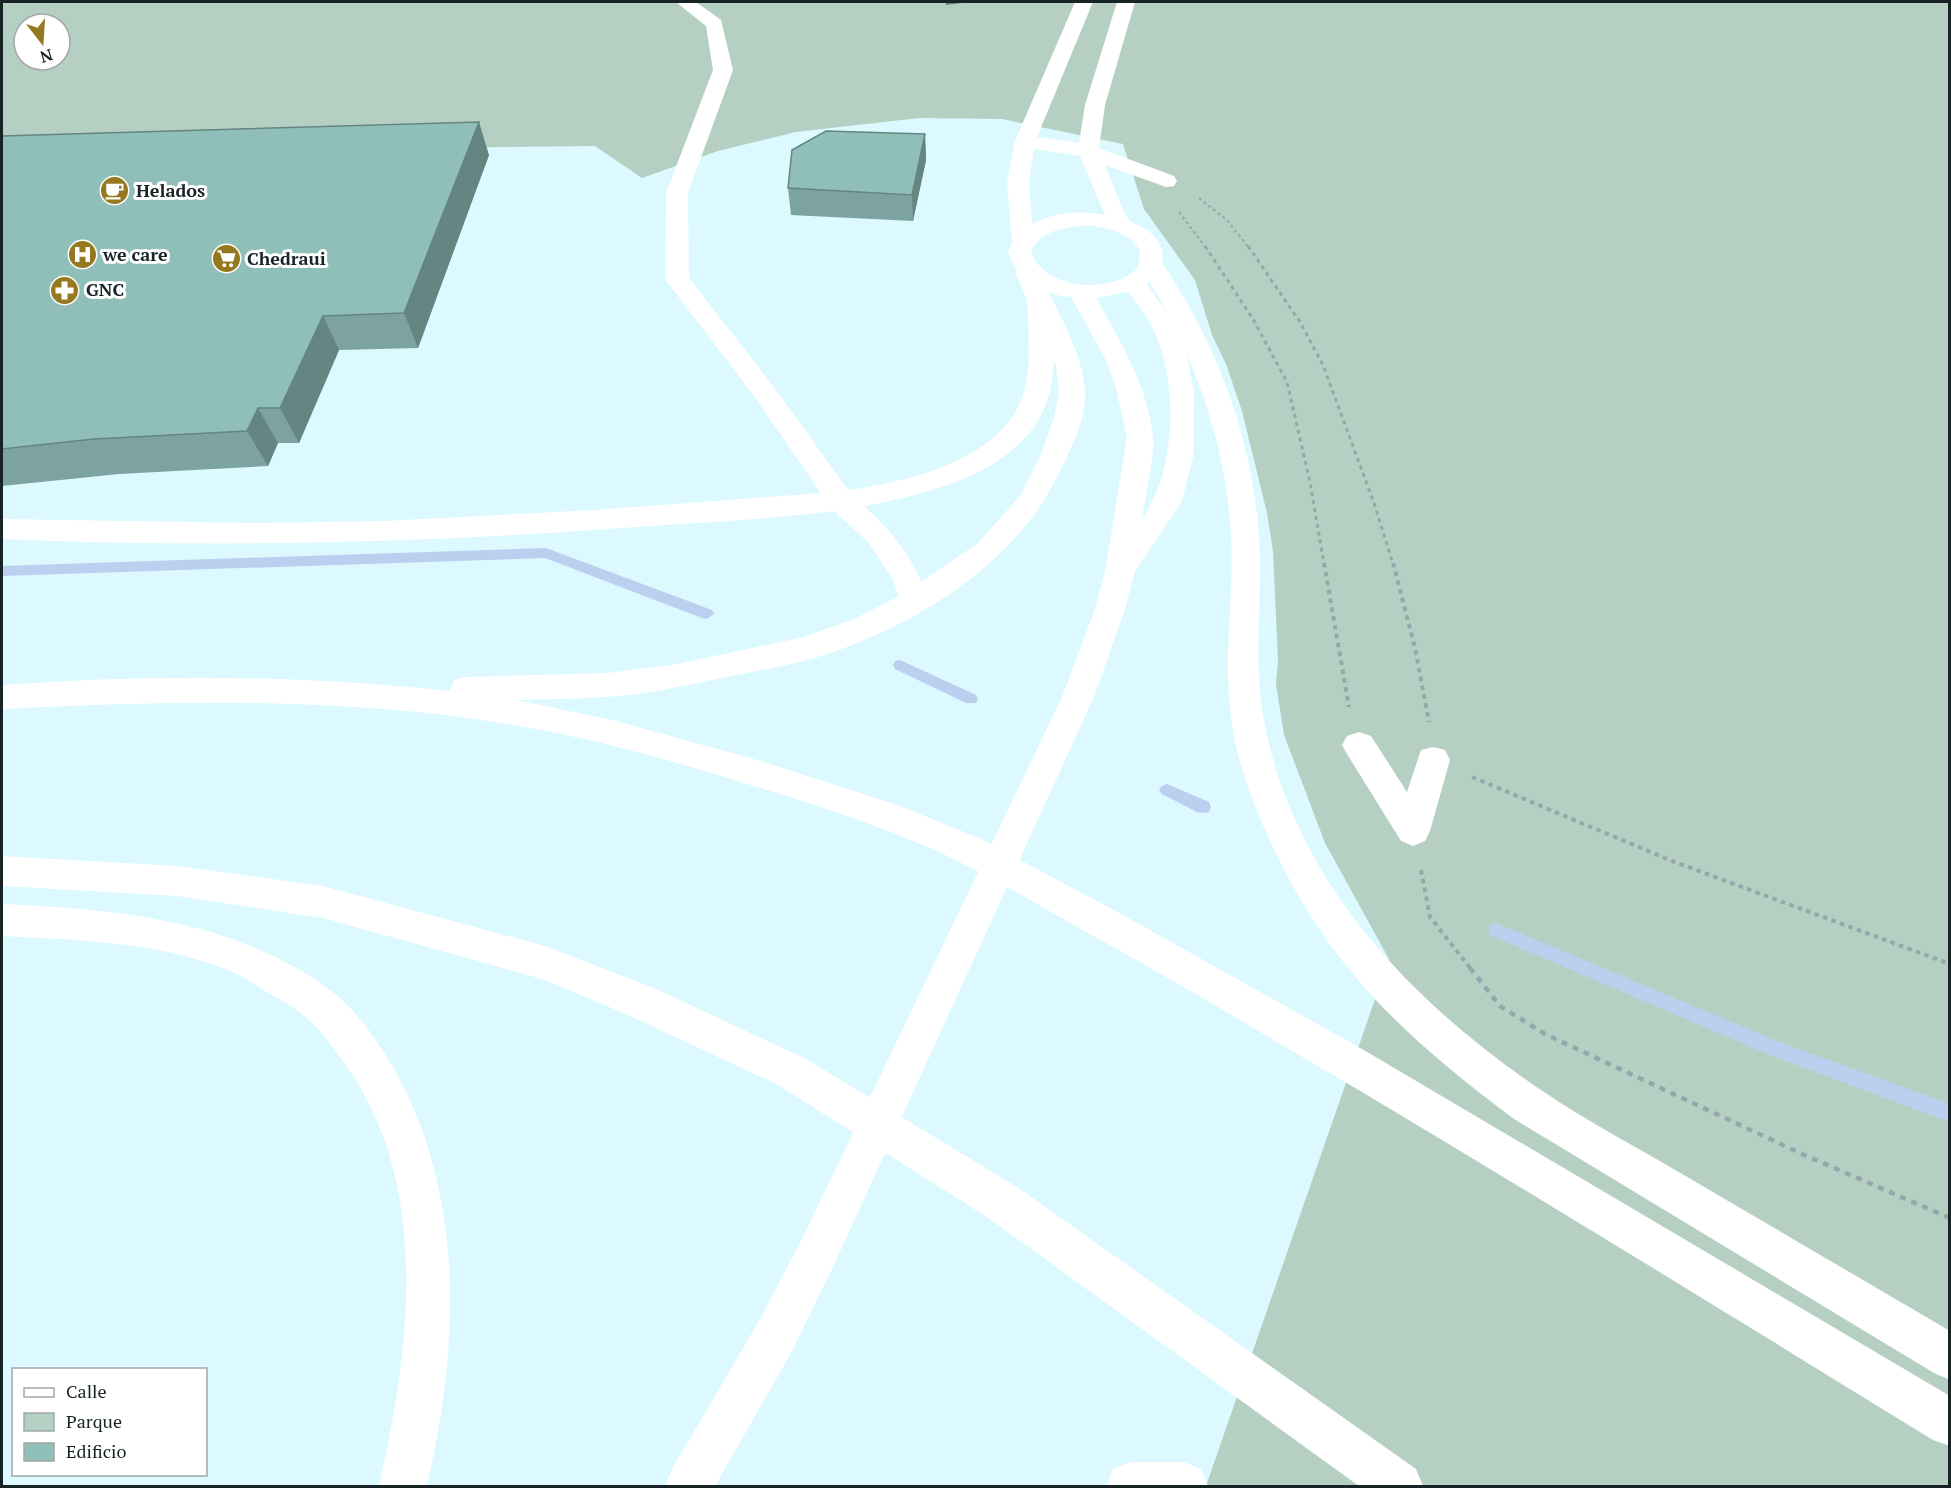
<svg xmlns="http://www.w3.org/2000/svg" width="1951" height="1488" font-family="'PT Serif',serif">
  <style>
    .green { fill: #b5d0c2; fill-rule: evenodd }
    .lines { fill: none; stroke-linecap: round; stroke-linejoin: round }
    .stream { fill: #bccfef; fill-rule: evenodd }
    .path-far3 { stroke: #92a8ad; stroke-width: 2; stroke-dasharray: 3 3; stroke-linecap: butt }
    .path-far2 { stroke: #92a8ad; stroke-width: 3; stroke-dasharray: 4 4; stroke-linecap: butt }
    .path-far1 { stroke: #92a8ad; stroke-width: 4; stroke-dasharray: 4.5 4.5; stroke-linecap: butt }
    .path { stroke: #92a8ad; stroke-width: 4.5; stroke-dasharray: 6 6; stroke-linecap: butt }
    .minor { fill: #fff; fill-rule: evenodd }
    .highway { fill: #fff; fill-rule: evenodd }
    .wall { fill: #7ca39f }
    .shaded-wall { fill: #658582 }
    .building { fill: #90beb9; stroke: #658582; stroke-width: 1.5 }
    .labels { text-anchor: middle; stroke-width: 6; stroke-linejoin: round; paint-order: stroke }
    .far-poi-label { font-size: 18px; font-weight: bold; fill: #182326; stroke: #fff; text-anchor: start }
  </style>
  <rect width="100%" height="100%" fill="#dbf9ff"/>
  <path class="green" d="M2,2H1949V1486H1206L1389,959L1325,843L1284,735L1276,684L1278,661L1273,551L1267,513L1242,411L1226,364L1212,335L1195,280L1144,209L1123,144L1002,119L919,118L796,132L718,151L642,178L595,146L2,153ZM24,24H60V60H24Z"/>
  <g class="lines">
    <g class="stream">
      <path d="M546,548L712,610L714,614L707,619L702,618L545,558L2,576V566Z"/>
      <path d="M900,660L976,695L978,699L976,703H966L895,669L893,665L895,661Z"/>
      <path d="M1167,784L1209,802L1211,807L1209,812L1203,813L1197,812L1162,794L1159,790L1162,786Z"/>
      <path d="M1496,923L1779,1042L1950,1104V1122L1770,1055L1490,935L1488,930L1490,925Z"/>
    </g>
    <g class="path-far3">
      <path d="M1199,198L1227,220L1249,248"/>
      <path d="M1179,212L1206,248"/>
    </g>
    <g class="path-far2">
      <path d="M1205,246L1253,319L1287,382L1310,482L1324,564"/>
      <path d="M1248,246L1300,322L1323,365L1374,503L1393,564"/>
    </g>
    <g class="path-far1">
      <path d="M1324,563L1349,707"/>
      <path d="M1393,563L1415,648L1429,722"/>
      <path d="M1472,777L1672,861L1950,964"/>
      <path d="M1421,870L1430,917L1471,969"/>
    </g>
    <path class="path" d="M1470,968L1500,1006L1545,1034L1802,1154L1950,1218"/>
    <g class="minor">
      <path d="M676,2H696L721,20L733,70L688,193L689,278L774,387L848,490C908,482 1005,459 1024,392C1032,363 1028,330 1027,300L1031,295L1039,293L1047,295L1051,300C1052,330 1057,362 1050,392C1029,471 933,493 864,506C894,533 917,563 929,602L925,610L914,613L903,610L893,580L869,543L834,511C764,520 693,523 622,528C416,543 208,548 2,539V519L258,523L385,521L594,510L821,493L756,399L665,279L666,193L713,70L706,26Z"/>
      <path d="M1075,2H1093L1037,137L1079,143L1085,105L1117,2H1135L1105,105L1099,148L1174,176L1177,181L1174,186L1166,187L1105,165C1110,177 1123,213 1130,221C1134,225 1142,226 1147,230C1168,245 1168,269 1147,284L1174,323L1187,354L1194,394L1193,457L1182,501L1135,571L1125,609L1094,697L832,1269L791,1353L715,1486H665L672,1469L759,1321L802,1239L1062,697L1095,609L1105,572L1127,437L1115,385L1105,358L1071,297C1041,295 1018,281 1008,252L1012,243L1007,182L1015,141ZM1034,149L1080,156L1105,215C1083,210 1053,212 1032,224L1029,182ZM1083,225C1103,227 1130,231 1140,251L1138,268C1110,295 1045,290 1031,252C1040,230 1062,229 1083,225ZM1128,292C1139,305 1149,319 1156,335C1178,389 1176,470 1142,519C1145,498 1155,454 1153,436C1147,385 1121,342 1096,298Z"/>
      <path d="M1359,732L1371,736L1407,792L1421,750L1433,747L1445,750L1450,760L1430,831L1425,841L1413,846L1401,841L1347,754L1342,745L1347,736Z"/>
    </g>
    <g class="highway">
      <path d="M1152,258L1160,260C1220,347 1257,450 1260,556C1261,608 1254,661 1263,714C1290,876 1409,1001 1541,1090C1588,1122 1640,1149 1689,1178C1776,1229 1863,1280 1950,1331V1380L1934,1373L1514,1119C1405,1037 1330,969 1271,843C1251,800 1234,755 1230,708C1224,650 1234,593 1231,536C1226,438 1191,348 1140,265L1144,260Z"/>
      <path d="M1027,265L1035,267L1039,272C1055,307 1082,351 1085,389C1087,419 1069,453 1056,479C1011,569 906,631 811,659C785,666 758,671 731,676C690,685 649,694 607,697C577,699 546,699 516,700L612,720L761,761L900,806L981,839L1121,914L1362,1049L1950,1396V1446L1933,1440C1743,1323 1553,1206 1362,1092C1270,1038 1179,983 1086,932C1037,904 988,875 937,851C875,824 811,803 747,784C679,763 611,743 541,730C363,696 182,700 2,709V685C152,674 300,675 450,691L454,680L465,677L607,673L672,665L804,637L854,619L903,594L977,544L1020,496L1041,454L1054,418L1059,392L1056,366L1015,272L1019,267Z"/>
      <path d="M2,856L177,866L323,886L545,946L654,988L806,1059L1017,1187L1416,1469L1423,1486H1359L987,1217L778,1085L626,1014L542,979L323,918L177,896L2,886Z"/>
      <path d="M2,904C121,910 234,919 333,992C360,1014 382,1047 399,1078C466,1205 458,1351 427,1486H379C411,1344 433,1176 337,1053C329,1043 321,1031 311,1022C299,1010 284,1002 270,994C258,987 247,979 235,973C166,942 77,940 2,936Z"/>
      <path d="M1130,1462H1184L1201,1469L1208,1486H1106L1113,1469Z"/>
    </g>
  </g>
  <g class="wall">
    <path d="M925,134L926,160L913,221L791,215L788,188Z"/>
    <path d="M2,136L489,155L418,348L339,350L299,443H278L268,466L119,474L2,486Z"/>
  </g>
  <g class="shaded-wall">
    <path d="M946,2H962V3L946,5Z"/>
    <path d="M479,122L489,155L418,348L404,313Z"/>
    <path d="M925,134L926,160L913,221L912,195Z"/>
    <path d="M323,316L339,350L299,443L280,408Z"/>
    <path d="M258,408L278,443L268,466L247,431Z"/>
  </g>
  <g class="building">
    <path d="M479,122L404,313L323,316L280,408H258L247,431L94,439L2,449V136Z"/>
    <path d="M826,131L925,134L912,195L788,188L792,150Z"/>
  </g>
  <defs>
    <symbol id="cafe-disc" viewBox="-11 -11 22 22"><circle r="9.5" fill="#967820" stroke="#fff"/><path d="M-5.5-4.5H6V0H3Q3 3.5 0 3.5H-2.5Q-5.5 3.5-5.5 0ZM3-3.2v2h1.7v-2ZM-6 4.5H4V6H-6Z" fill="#fff"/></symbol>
    <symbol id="hospital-disc" viewBox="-11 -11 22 22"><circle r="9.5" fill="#967820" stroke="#fff"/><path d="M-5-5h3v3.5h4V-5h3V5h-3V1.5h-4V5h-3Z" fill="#fff"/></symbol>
    <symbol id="supermarket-disc" viewBox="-11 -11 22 22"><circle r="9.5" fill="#967820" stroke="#fff"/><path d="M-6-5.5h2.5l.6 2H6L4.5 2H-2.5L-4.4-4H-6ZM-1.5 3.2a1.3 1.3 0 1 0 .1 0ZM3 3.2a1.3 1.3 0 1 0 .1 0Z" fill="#fff"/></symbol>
    <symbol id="pharmacy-disc" viewBox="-11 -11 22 22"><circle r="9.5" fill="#967820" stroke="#fff"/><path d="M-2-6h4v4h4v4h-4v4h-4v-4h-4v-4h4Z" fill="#fff"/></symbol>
  </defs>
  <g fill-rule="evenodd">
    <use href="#cafe-disc" x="98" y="174" width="33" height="33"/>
    <use href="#hospital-disc" x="66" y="238" width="33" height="33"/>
    <use href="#supermarket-disc" x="210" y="242" width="33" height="33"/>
    <use href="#pharmacy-disc" x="48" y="274" width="33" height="33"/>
  </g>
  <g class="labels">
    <g class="far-poi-label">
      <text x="136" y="197">Helados</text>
      <text x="103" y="261">we care</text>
      <text x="247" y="265">Chedraui</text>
      <text x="86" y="296">GNC</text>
    </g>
  </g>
  <rect width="1951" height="1488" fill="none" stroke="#182326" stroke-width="6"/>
  <rect x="12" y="1368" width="195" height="108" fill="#ffffff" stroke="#a3a7a8" stroke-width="1.5"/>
  <rect x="24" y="1388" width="30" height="9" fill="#ffffff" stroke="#a3a7a8" stroke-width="1.5"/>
  <text x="66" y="1398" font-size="18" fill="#182326">Calle</text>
  <rect x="24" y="1413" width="30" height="18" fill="#b5d0c2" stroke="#a3a7a8" stroke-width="1.5"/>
  <text x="66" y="1428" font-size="18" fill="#182326">Parque</text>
  <rect x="24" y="1443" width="30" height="18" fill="#90beb9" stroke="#a3a7a8" stroke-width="1.5"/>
  <text x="66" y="1458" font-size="18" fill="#182326">Edificio</text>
  <g transform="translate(42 42) rotate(163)"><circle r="28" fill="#ffffff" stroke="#a3a7a8" stroke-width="1.5"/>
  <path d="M0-4.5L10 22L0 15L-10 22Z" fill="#967820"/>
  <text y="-9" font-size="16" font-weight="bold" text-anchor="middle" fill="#182326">N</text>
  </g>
</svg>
